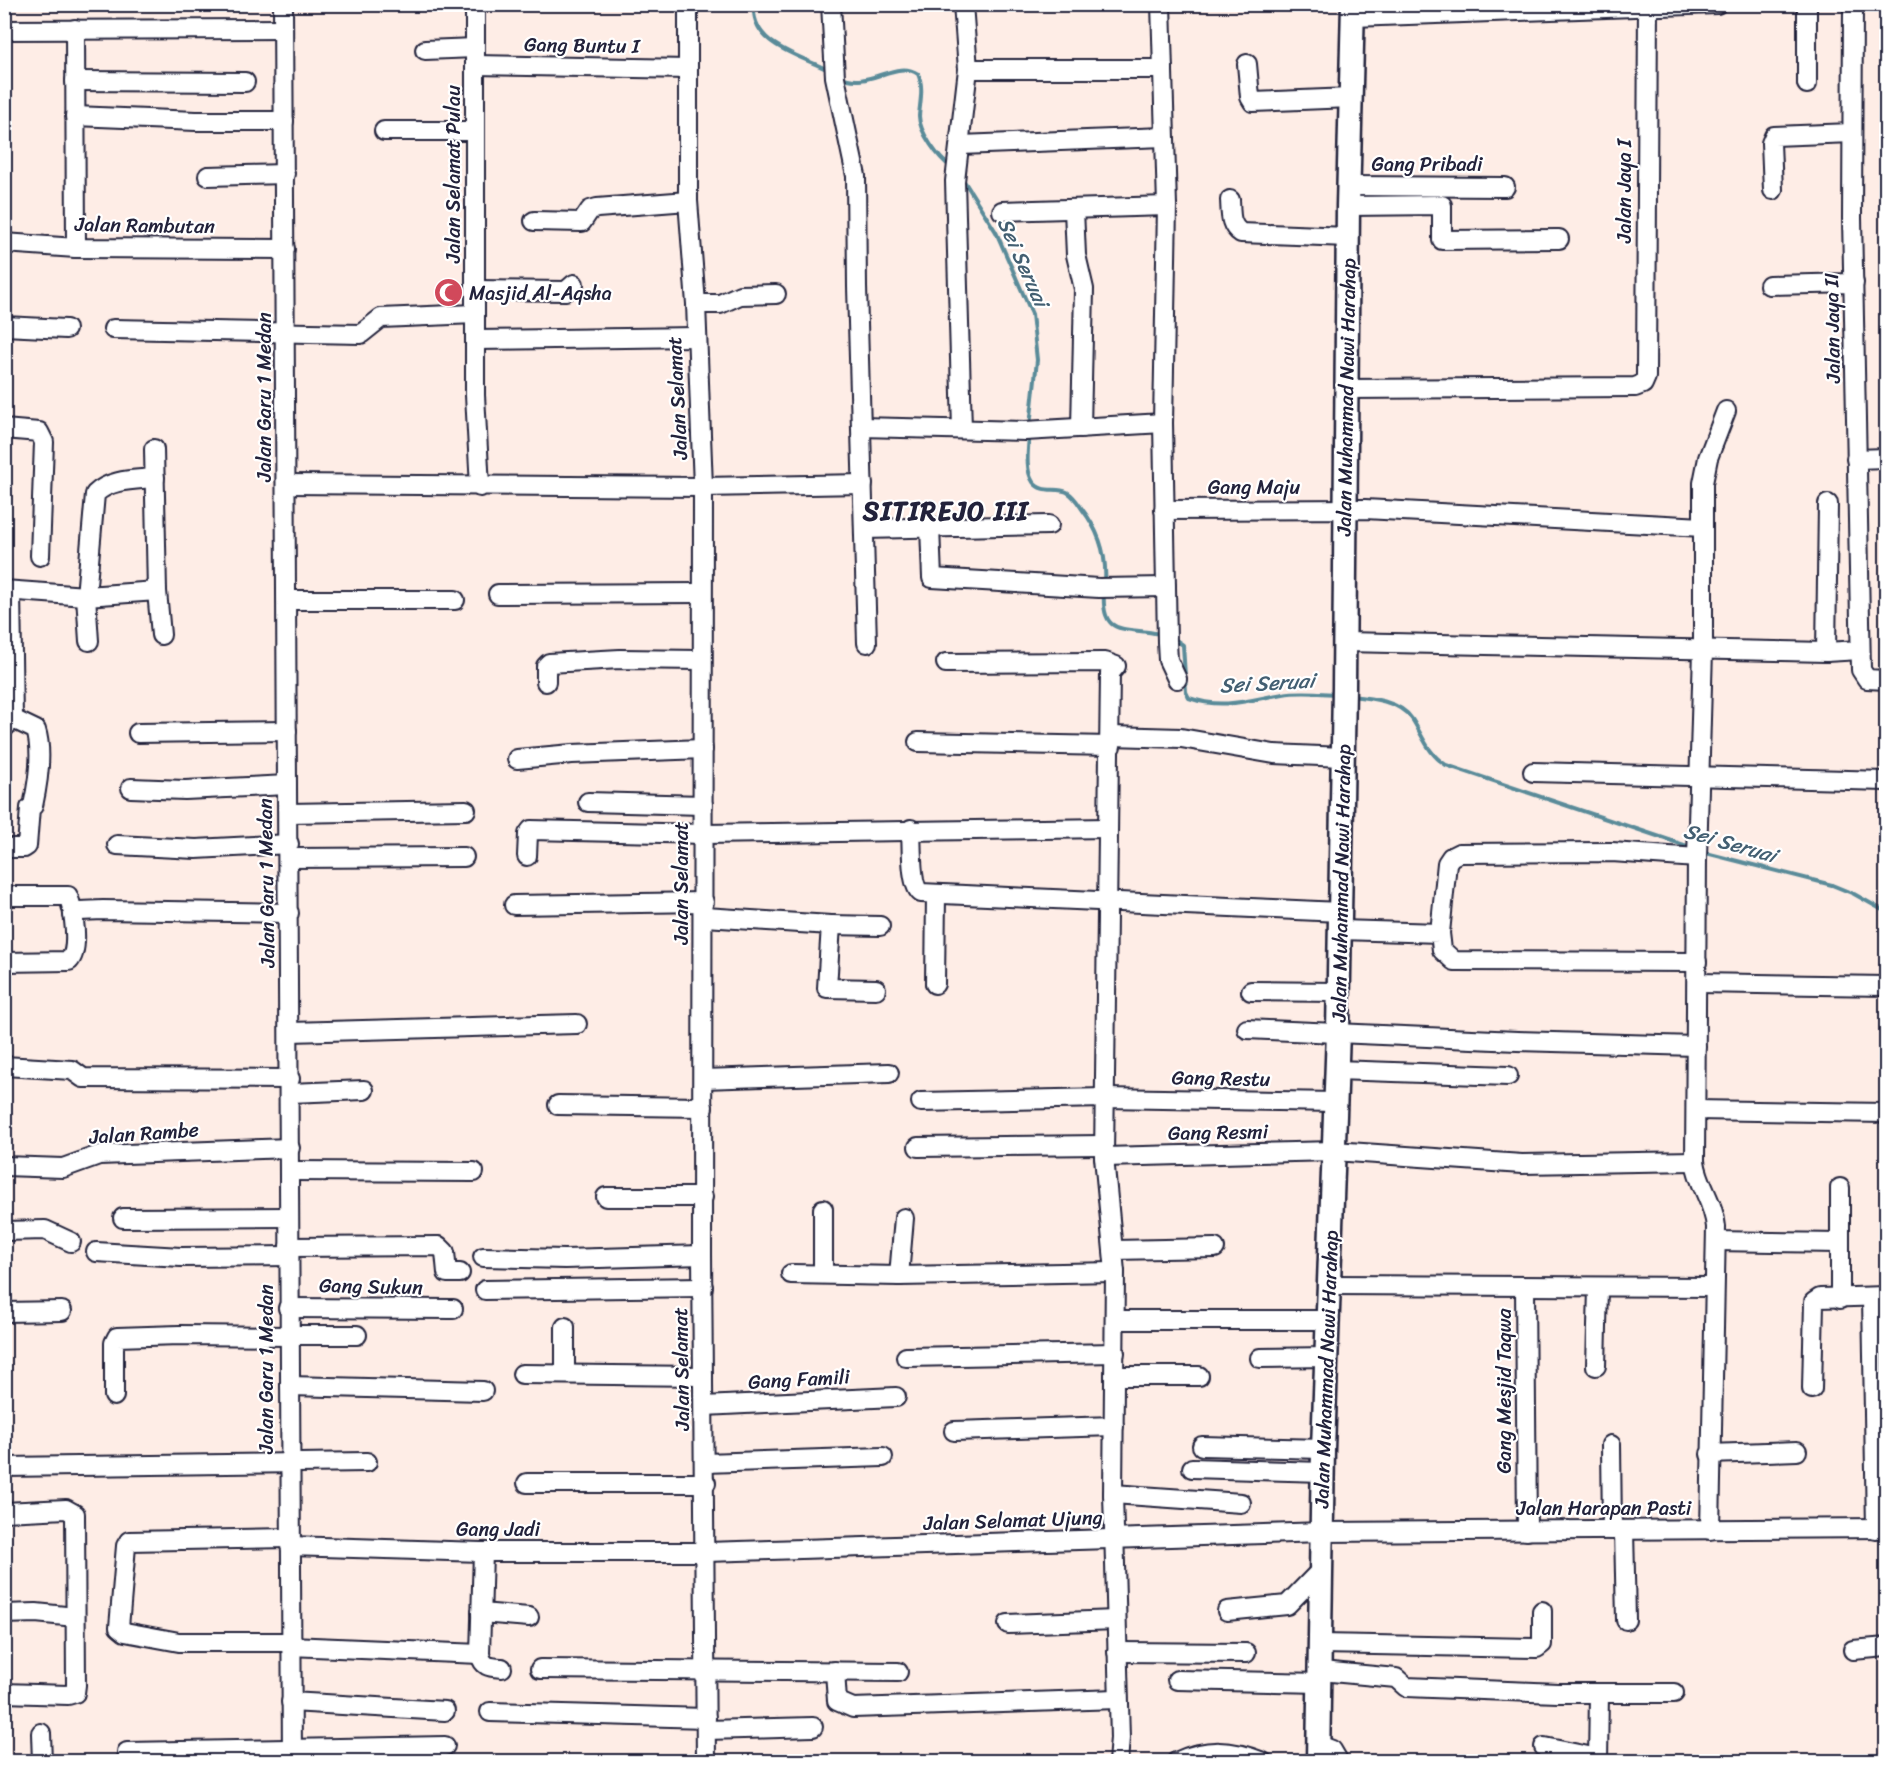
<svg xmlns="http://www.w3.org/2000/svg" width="1891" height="1766" font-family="Sriracha,sans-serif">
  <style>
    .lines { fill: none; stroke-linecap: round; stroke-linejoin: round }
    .stream { stroke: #5a8b99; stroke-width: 4 }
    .minor-casing { stroke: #22223b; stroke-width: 22 }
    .major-casing { stroke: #22223b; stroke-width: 27 }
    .minor { stroke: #fff; stroke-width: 18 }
    .major { stroke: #fff; stroke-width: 22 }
    .labels { text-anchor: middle; stroke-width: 4.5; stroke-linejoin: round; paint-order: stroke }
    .street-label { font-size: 20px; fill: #22223b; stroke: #fff }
    .poi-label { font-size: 20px; fill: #22223b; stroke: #fff; text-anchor: start }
    .water-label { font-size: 21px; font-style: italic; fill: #435f72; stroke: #fff }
    .district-label { font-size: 26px; font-weight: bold; letter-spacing: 1.5px; fill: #22223b; stroke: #fff }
  </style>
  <rect width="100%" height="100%" fill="#feede6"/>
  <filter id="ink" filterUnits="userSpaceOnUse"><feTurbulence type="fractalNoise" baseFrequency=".0167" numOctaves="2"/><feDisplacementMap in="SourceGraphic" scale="12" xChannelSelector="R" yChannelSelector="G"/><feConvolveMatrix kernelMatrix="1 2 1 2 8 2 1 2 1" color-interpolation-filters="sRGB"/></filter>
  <g filter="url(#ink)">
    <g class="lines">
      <g class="stream">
        <path d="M754,4C750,45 799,55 828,70"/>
        <path d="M840,76C869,91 895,58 918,74C924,87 920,102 919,116C919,132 939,159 951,167"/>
        <path d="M961,176L996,232L1032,314L1037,360L1030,426"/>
        <path d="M1029,436C1028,450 1025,470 1033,482C1042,494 1056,487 1067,492C1074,496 1078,503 1082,509C1099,531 1107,554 1105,582"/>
        <path d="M1104,592C1101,638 1125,626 1160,634"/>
        <path d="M1173,638L1183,645L1186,692L1189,698C1224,710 1249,700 1283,694C1300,691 1318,693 1335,694"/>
        <path d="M1351,696C1371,698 1400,701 1412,719C1423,736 1428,754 1446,765L1693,848"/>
        <path d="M1702,852L1832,885L1854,894L1886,912"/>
      </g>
      <defs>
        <g id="minor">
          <path d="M283,4L292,1762"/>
          <path d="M475,4V395L480,487"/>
          <path d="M688,4V201L696,304L703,487L702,1255L706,1762"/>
          <path d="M831,4L835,77L856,176L857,287L867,643"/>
          <path d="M1161,4L1167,206L1163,423L1167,642L1168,660L1177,679"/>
          <path d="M1807,4V84"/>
          <path d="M1853,4L1852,218L1861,670L1867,679L1886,680"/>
          <path d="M1353,17L1717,4"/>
          <path d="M75,29L76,248"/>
          <path d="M4,30L283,29"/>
          <path d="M425,50L475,48"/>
          <path d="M1247,64L1250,97L1253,102L1351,98"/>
          <path d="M475,65L688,69"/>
          <path d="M968,69H1163"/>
          <path d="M75,81L245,82"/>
          <path d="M75,116L196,121H284"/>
          <path d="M384,131H475"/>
          <path d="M960,145L1164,137"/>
          <path d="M208,176L285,174"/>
          <path d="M1349,186L1505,187"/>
          <path d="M1773,190L1771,143L1774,136L1852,133"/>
          <path d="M1230,200C1231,213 1229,225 1241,233L1348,237"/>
          <path d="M1348,206L1442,205V240L1559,239"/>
          <path d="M1074,210L1076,255L1084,289L1081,428"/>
          <path d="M1002,211L1167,206"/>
          <path d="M534,221L582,222L590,210L597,208L688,201"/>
          <path d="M4,243L76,248L285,249"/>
          <path d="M1769,285L1854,283"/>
          <path d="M475,290L566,291L574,284"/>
          <path d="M696,304H720L740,295L776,294"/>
          <path d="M4,326L66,329"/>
          <path d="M113,329L361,334L381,318L475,314"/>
          <path d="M475,340L696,337"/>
          <path d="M1346,389L1635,387L1643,384L1646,377L1648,4"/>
          <path d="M861,427L1025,431L1163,423"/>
          <path d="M4,429L39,432L44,442L40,556"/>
          <path d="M962,429L955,181L968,69L963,4"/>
          <path d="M154,449L157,591L161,635"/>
          <path d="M1856,459L1886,458"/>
          <path d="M287,484L703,487L863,484"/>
          <path d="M1164,510L1365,509L1703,527"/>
          <path d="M930,527L932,578L1099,588L1166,587"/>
          <path d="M864,529L1049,525"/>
          <path d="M4,590L86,596L157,591"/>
          <path d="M498,594L702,593"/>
          <path d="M288,600H455"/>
          <path d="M89,641L86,596L95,494C110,479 134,480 155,478"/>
          <path d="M1344,642L1826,652L1860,650"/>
          <path d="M1826,652L1828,504"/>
          <path d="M946,663L1105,662L1116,666L1110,673L1104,1157L1115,1272L1113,1494L1120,1738L1118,1762"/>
          <path d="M546,682V666L549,663L620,659L701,660"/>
          <path d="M5,727L13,719L11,592"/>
          <path d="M138,733L287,731"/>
          <path d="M1111,736L1181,738L1274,754L1343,757"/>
          <path d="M918,742L1111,746"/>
          <path d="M517,759L572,754L703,749"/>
          <path d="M1533,772L1886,781"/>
          <path d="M131,788L185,790L287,785"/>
          <path d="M588,802L703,805"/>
          <path d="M288,813L466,810"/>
          <path d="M911,829C912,843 910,886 921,893L1340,912"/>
          <path d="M117,845L196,849L289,844"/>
          <path d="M4,848H24L27,846L30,808L33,806C38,783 43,752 36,730L13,719"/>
          <path d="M527,856L528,834L531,830L705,834L1108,828"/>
          <path d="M289,858L464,857"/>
          <path d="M4,892L9,896H68C74,910 80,950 69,961L4,962"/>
          <path d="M514,905L704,902"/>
          <path d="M73,915L79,911L103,910L289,913"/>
          <path d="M705,917L831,925L827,988L876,989"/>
          <path d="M831,925L880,926"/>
          <path d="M1340,930L1440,933L1442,950L1454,961L1697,962"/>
          <path d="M1440,933L1447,863L1451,857L1459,853L1612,852L1697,858"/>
          <path d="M1698,983L1886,986"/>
          <path d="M935,984L936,894"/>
          <path d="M1251,991L1338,992"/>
          <path d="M1247,1029L1517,1041L1696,1046"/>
          <path d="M290,1032L577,1024"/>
          <path d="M4,1066L72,1070L83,1078L290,1079"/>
          <path d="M1336,1070L1508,1076"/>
          <path d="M703,1079L889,1073"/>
          <path d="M290,1093L364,1090"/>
          <path d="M921,1102L1105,1098L1336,1102"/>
          <path d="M558,1105L703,1107"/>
          <path d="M1696,1110L1886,1113"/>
          <path d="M918,1147L1104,1145"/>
          <path d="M1104,1157L1334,1151L1522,1164L1695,1161"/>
          <path d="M4,1166L63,1168L99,1155L290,1148"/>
          <path d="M290,1171L474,1172"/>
          <path d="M1840,1188V1299"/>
          <path d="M606,1197H703"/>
          <path d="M123,1218L289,1217"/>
          <path d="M4,1231L45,1230L71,1242"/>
          <path d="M1716,1241L1840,1243"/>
          <path d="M289,1247L439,1246L445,1252L447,1273H460"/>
          <path d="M1114,1250L1215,1248"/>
          <path d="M96,1252L181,1257L288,1256"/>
          <path d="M483,1257L565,1259L702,1255"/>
          <path d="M791,1274L899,1276L1115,1272"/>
          <path d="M823,1274V1209"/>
          <path d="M899,1276L904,1218"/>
          <path d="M1329,1285L1714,1287"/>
          <path d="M1525,1287L1527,1531"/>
          <path d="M485,1290L703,1287"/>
          <path d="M1872,1297L1876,1529"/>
          <path d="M288,1308L453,1309"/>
          <path d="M4,1312L62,1311"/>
          <path d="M1115,1320H1328"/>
          <path d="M565,1327V1373"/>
          <path d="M288,1335H357"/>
          <path d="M906,1357L1115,1353"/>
          <path d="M1260,1358L1327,1357"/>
          <path d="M1596,1366L1598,1288"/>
          <path d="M522,1374L703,1376"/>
          <path d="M1114,1376H1199"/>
          <path d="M290,1386L483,1391"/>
          <path d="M1812,1389L1814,1302L1820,1298L1886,1296"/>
          <path d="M114,1396V1343L117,1337L179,1335L288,1336"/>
          <path d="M704,1406L896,1397"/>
          <path d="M954,1431L1114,1426"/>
          <path d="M1611,1445L1612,1530"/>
          <path d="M1202,1446L1323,1449"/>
          <path d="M1710,1454L1797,1451"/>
          <path d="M705,1463L883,1457"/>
          <path d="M4,1467L367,1462"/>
          <path d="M1192,1468L1323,1472"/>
          <path d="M527,1483H706"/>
          <path d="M1113,1494L1241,1503"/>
          <path d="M4,1512L66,1509L75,1514L76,1685L75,1693L68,1695L4,1693"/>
          <path d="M1624,1530L1626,1620"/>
          <path d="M1710,1530L1716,1227C1714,1202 1698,1185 1695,1161L1697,858L1703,650V483L1708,458L1726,411"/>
          <path d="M290,1538L129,1541L126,1546L119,1627L125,1632L179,1642H290"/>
          <path d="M290,1546L481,1552H706L1322,1532L1886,1528"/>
          <path d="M483,1552L480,1654C483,1667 489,1667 502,1668"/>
          <path d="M1227,1611L1287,1605L1321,1570"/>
          <path d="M481,1613L529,1617"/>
          <path d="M4,1614L36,1613L75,1617"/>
          <path d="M1008,1624L1116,1620"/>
          <path d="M1321,1644L1537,1648L1542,1644V1611"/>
          <path d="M290,1646L480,1654"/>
          <path d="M1853,1650L1886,1647"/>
          <path d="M1117,1652L1246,1653"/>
          <path d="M540,1669L898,1672"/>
          <path d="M835,1671L837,1701L853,1708L1117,1699"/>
          <path d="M1321,1671L1396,1678L1406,1687L1558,1693H1674"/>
          <path d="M1177,1680L1321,1683"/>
          <path d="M291,1702L445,1711"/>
          <path d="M490,1712L706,1718"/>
          <path d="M706,1730L813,1727"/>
          <path d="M41,1733L42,1762"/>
          <path d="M1319,1745L1332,1750L1339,1762"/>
          <path d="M1544,1747L1598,1758"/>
          <path d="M127,1752L445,1746"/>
          <path d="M1176,1762C1206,1748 1232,1749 1263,1762"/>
          <path d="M1598,1762L1599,1693"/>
        </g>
        <path id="major" d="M1318,1762L1323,1449L1338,1032L1344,687L1348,206L1353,4"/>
      </defs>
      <use href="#minor" class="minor-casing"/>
      <use href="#major" class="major-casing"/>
      <use href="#minor" class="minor"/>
      <use href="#major" class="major"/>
    </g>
  </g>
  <defs>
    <symbol id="mosque-disc" viewBox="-11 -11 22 22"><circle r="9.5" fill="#d1495b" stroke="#fff"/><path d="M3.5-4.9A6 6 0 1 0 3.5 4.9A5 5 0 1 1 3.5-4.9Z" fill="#fff"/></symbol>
  </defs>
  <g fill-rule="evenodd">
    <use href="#mosque-disc" x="432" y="276" width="33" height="33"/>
  </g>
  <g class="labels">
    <g class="street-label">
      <text transform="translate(582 45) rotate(1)" y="7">Gang Buntu I</text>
      <text x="1427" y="171">Gang Pribadi</text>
      <text transform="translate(453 174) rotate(-90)" y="7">Jalan Selamat Pulau</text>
      <text transform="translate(1624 191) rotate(-90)" y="7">Jalan Jaya I</text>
      <text transform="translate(145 225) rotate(1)" y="7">Jalan Rambutan</text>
      <text transform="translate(1832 328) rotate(-91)" y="7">Jalan Jaya II</text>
      <text transform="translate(264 397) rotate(-90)" y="7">Jalan Garu 1 Medan</text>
      <text transform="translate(1346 397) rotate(-89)" y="7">Jalan Muhammad Nawi Harahap</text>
      <text transform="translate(677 398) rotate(-93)" y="7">Jalan Selamat</text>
      <text x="1254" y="494">Gang Maju</text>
      <text transform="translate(266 883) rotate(-91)" y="7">Jalan Garu 1 Medan</text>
      <text transform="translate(681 883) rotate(-90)" y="7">Jalan Selamat</text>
      <text transform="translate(1341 883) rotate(-89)" y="7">Jalan Muhammad Nawi Harahap</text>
      <text transform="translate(1221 1078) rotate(1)" y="7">Gang Restu</text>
      <text transform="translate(1218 1132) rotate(-1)" y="7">Gang Resmi</text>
      <text transform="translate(144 1133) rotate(-4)" y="7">Jalan Rambe</text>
      <text transform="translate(371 1286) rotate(1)" y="7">Gang Sukun</text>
      <text transform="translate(266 1369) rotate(-90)" y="7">Jalan Garu 1 Medan</text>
      <text transform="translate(681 1369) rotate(-91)" y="7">Jalan Selamat</text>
      <text transform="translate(1326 1369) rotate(-88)" y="7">Jalan Muhammad Nawi Harahap</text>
      <text transform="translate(799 1379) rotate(-3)" y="7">Gang Famili</text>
      <text transform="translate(1504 1391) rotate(-90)" y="7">Gang Mesjid Taqwa</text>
      <text x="1604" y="1515">Jalan Harapan Pasti</text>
      <text transform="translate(1013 1520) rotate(-2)" y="7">Jalan Selamat Ujung</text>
      <text x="498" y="1536">Gang Jadi</text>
    </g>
    <g class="poi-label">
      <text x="469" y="300">Masjid Al-Aqsha</text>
    </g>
    <g class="water-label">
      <text transform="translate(1023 262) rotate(66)" y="7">Sei Seruai</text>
      <text transform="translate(1267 683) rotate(-3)" y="7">Sei Seruai</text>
      <text transform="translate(1730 843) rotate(16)" y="7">Sei Seruai</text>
    </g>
    <g class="district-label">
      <text x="946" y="520">SITIREJO III</text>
    </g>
  </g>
  <rect width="1891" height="1766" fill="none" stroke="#fff" stroke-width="24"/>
  <rect x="12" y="12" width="1867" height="1742" fill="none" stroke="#22223b" stroke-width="2" filter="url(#ink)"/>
</svg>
